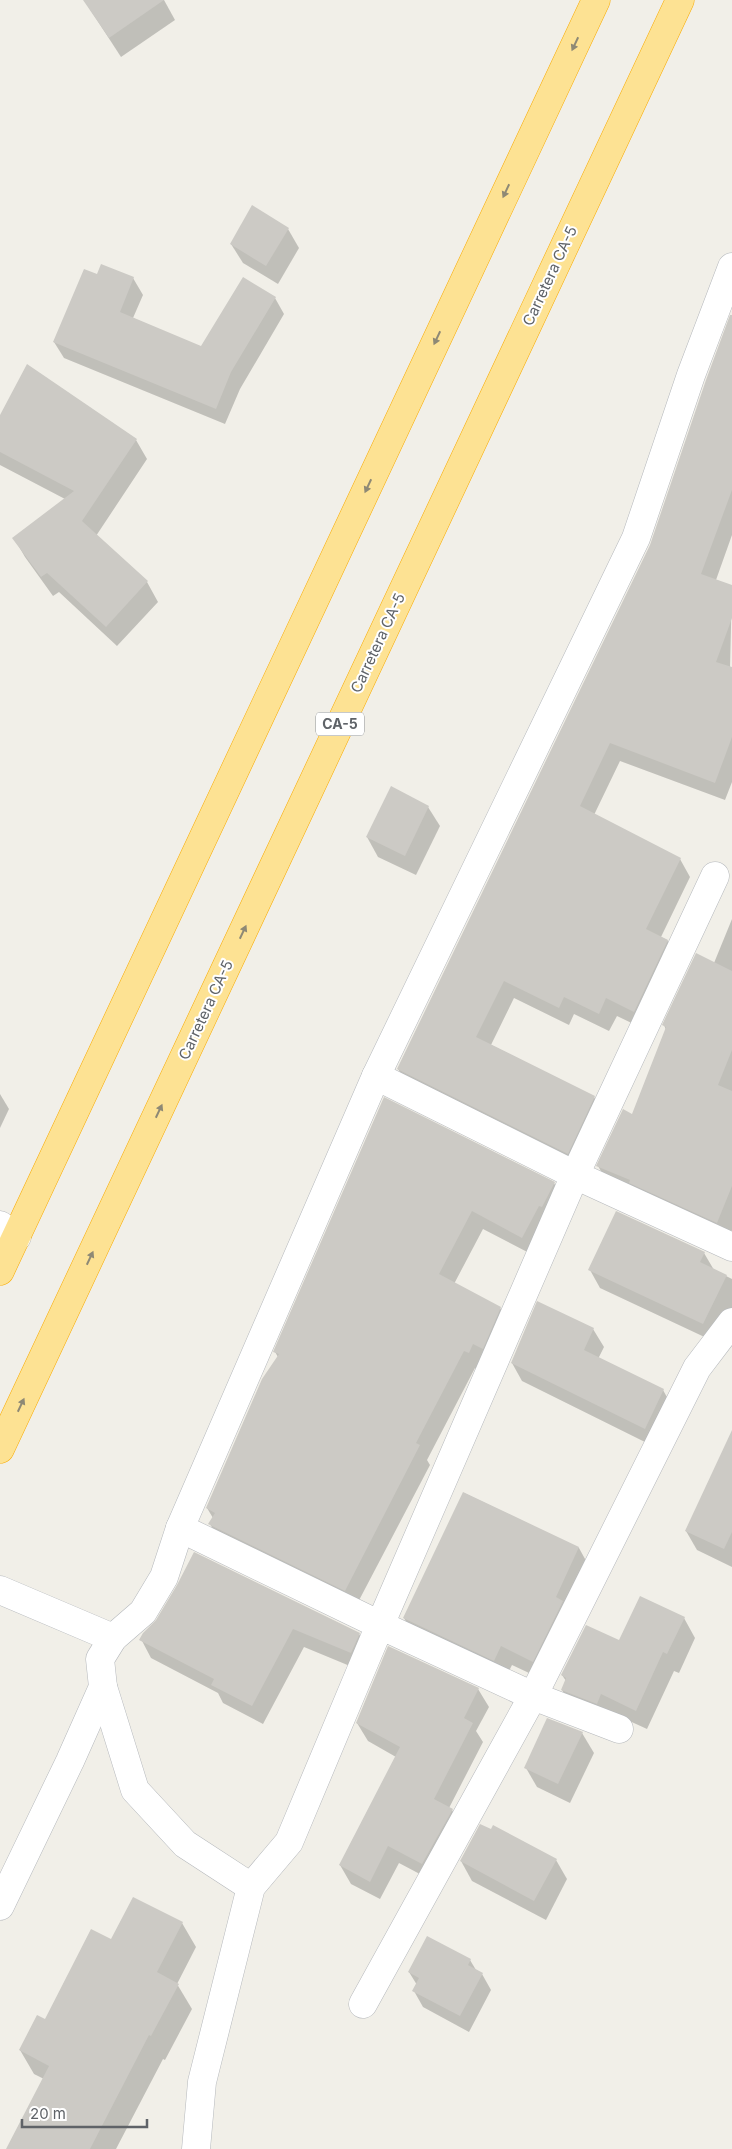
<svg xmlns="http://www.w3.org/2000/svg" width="732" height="2149" font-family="Inter,sans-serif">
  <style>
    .shadow { fill: #0003 }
    .building { fill: #cccac5 }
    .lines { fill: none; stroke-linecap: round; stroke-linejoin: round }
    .minor-casing { stroke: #b5b8bc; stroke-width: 29 }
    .highway-casing { stroke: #f9ab00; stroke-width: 29 }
    .minor { stroke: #fff; stroke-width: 28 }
    .highway { stroke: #fde293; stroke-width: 28 }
    .oneway { fill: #8e8975 }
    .labels { text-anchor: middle; stroke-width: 4; stroke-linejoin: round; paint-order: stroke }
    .shield { fill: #fff; stroke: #8f9295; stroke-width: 1 }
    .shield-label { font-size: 14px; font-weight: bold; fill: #5f6368 }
    .street-label { font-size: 15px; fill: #5f6368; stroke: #fff }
  </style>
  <rect width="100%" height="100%" fill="#f1efe8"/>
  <g class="shadow">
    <path d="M84,0H164L175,20L121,57Z"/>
    <path d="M288,229L299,248L278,284L243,263L231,244Z"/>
    <path d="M98,276L133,278L143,295L133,318L201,348L275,298L284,314L240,389L225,424L64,358L54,342Z"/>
    <path d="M732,315V535L716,580L732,586L730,668L732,669V782L725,800L620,761L594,815L680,859L690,877L661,937L667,940L678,959L644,1029L617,1016L609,1031L574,1014L569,1025L514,998L491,1045L594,1097L604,1115L578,1171L409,1087L398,1069L651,545L707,381Z"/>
    <path d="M0,418L136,440L147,459L96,536L147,582L158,602L117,646L59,592L53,596L25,557L14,538L65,499L0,465Z"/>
    <path d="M428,807L440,826L416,875L378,857L367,837Z"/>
    <path d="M732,919V1230L728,1241L609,1185L598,1166L633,1116L666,1030L664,1025L714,963Z"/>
    <path d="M0,1094L9,1109L0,1128Z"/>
    <path d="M384,1099L554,1183L564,1202L533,1255L483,1229L454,1284L500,1308L511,1326L479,1371L475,1368L427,1460L430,1465L355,1608L221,1543L210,1524L213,1518L207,1508L278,1357L275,1352Z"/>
    <path d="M704,1253L714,1270L732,1279V1328L713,1341L600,1288L590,1270Z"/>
    <path d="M593,1329L604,1347L598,1359L663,1390L673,1408L655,1447L522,1381L512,1363Z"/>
    <path d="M732,1484V1567L697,1550L686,1531Z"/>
    <path d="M464,1493L579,1548L590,1568L544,1680L512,1665L505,1679L415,1638L404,1618Z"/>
    <path d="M178,1586L359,1634L370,1652L362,1671L304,1647L263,1724L223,1703L218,1693L151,1658L141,1639L157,1621Z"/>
    <path d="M684,1618L695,1638L679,1673L674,1671L647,1729L612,1713L573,1709L562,1690L566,1681L562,1675L620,1642Z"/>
    <path d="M478,1689L489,1707L476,1731L483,1742L449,1808L452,1810L462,1828L433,1881L399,1863L380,1899L351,1884L340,1865L396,1757L368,1741L357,1723Z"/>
    <path d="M582,1733L594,1753L570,1803L537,1787L526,1768Z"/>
    <path d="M556,1860L567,1879L546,1920L472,1881L461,1861Z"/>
    <path d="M182,1923L196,1947L177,1984L192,2009L165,2060L163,2059L116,2149H16L44,2079L34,2074L20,2050L111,1940Z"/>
    <path d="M470,1960L476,1970L482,1974L491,1990L469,2032L423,2007L414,1991L417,1985L409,1972Z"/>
  </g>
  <g class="building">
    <path d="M83,0H164L109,38Z"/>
    <path d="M252,205L289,228L266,266L230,244Z"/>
    <path d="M101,264L134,277L120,312L201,346L243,277L276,297L231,372L216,409L53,342L84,269L97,274Z"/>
    <path d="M730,315H732V490L701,574L732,585V618L716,662L732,667V737L715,783L610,743L580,806L681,858L646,929L668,940L634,1012L606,998L599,1014L564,997L559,1008L504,981L476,1037L595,1096L568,1154L397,1069L650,545L706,380Z"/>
    <path d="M27,364L137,439L82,521L148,581L106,627L47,573L41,577L12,538L74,491L0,452V415Z"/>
    <path d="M391,786L429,806L405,856L366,837Z"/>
    <path d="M696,953L732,971V1050L718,1085L732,1091V1186L717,1223L629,1183L630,1180L596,1166L623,1109L632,1114L666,1027L662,1025Z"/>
    <path d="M384,1097L555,1182L542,1207L539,1206L522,1238L472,1211L439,1274L501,1307L483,1349L473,1344L469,1353L464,1351L416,1443L420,1445L345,1591L208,1524L215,1513L206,1508L262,1379L279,1354L273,1352Z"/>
    <path d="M616,1211L705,1252L700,1262L727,1275L703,1324L588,1270Z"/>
    <path d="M537,1301L594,1328L584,1350L664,1389L645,1429L511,1363Z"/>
    <path d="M732,1430V1532L724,1549L685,1531Z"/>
    <path d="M463,1492L579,1547L556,1597L563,1601L533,1662L501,1646L494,1661L403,1618Z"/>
    <path d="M194,1552L360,1633L351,1653L293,1629L252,1706L211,1685L214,1679L139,1640L143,1633L156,1620L177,1585Z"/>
    <path d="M640,1596L685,1617L667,1654L663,1652L636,1711L601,1694L597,1704L561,1690L566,1678L561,1675L586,1625L619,1640Z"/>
    <path d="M388,1646L479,1688L464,1718L473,1723L434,1799L453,1809L422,1864L388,1846L370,1882L339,1865L400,1747L356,1723Z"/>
    <path d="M547,1718L583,1732L558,1784L524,1768Z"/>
    <path d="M480,1824L491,1829L493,1825L557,1859L534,1901L460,1861Z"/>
    <path d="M133,1897L183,1922L157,1972L179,1984L151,2036L149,2035L90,2149H6L49,2066L19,2050L37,2015L45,2019L91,1929L111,1939Z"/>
    <path d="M427,1936L471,1959L468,1965L483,1973L460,2016L412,1991L419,1978L408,1972Z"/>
  </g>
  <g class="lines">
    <defs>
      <g id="minor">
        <path d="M715,876L575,1175L732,1247"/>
        <path d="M0,1225L17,1237"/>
        <path d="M180,1528L380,1625L575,1175L376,1076"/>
        <path d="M0,1590L113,1638"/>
        <path d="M103,1687L135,1790L185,1844L251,1887"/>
        <path d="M0,1906L70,1761L103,1687L100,1659L113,1638L143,1612L164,1577L180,1528L376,1076L636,538L691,375L732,267"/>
        <path d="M363,2004L533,1696L697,1368L732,1322"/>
        <path d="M196,2149L202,2082L251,1887L289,1842L380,1625L533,1696L619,1729"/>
      </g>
      <g id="highway">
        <path d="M0,1271L596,0"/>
        <path d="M0,1449L680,0"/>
      </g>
    </defs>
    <use href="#minor" class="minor-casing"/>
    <use href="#highway" class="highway-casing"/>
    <use href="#minor" class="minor"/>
    <use href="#highway" class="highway"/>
  </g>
  <defs><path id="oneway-solid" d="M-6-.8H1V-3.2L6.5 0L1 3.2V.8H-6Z" transform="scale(1.25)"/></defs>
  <g class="oneway">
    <use href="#oneway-solid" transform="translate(575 44) rotate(115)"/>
    <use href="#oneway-solid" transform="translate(506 191) rotate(115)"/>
    <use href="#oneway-solid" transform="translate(437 338) rotate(115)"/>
    <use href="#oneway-solid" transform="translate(368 486) rotate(115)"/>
    <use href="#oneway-solid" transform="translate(243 932) rotate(-65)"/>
    <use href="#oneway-solid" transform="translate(159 1111) rotate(-65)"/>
    <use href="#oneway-solid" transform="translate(90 1258) rotate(-65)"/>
    <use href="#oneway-solid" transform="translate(21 1405) rotate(-65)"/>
  </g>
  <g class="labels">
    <rect class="shield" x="316" y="712.5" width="48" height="23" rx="4"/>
    <g class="shield-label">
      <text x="340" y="729">CA-5</text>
    </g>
    <g class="street-label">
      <text transform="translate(550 276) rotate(-65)" y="5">Carretera CA-5</text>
      <text transform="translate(378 643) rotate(-65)" y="5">Carretera CA-5</text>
      <text transform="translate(206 1010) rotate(-65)" y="5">Carretera CA-5</text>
    </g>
  </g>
  <path d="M22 2119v8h125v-8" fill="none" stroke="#5f6368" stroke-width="2.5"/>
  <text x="30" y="2119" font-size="15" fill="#5f6368" stroke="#ffffff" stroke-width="4" paint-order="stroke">20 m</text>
</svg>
